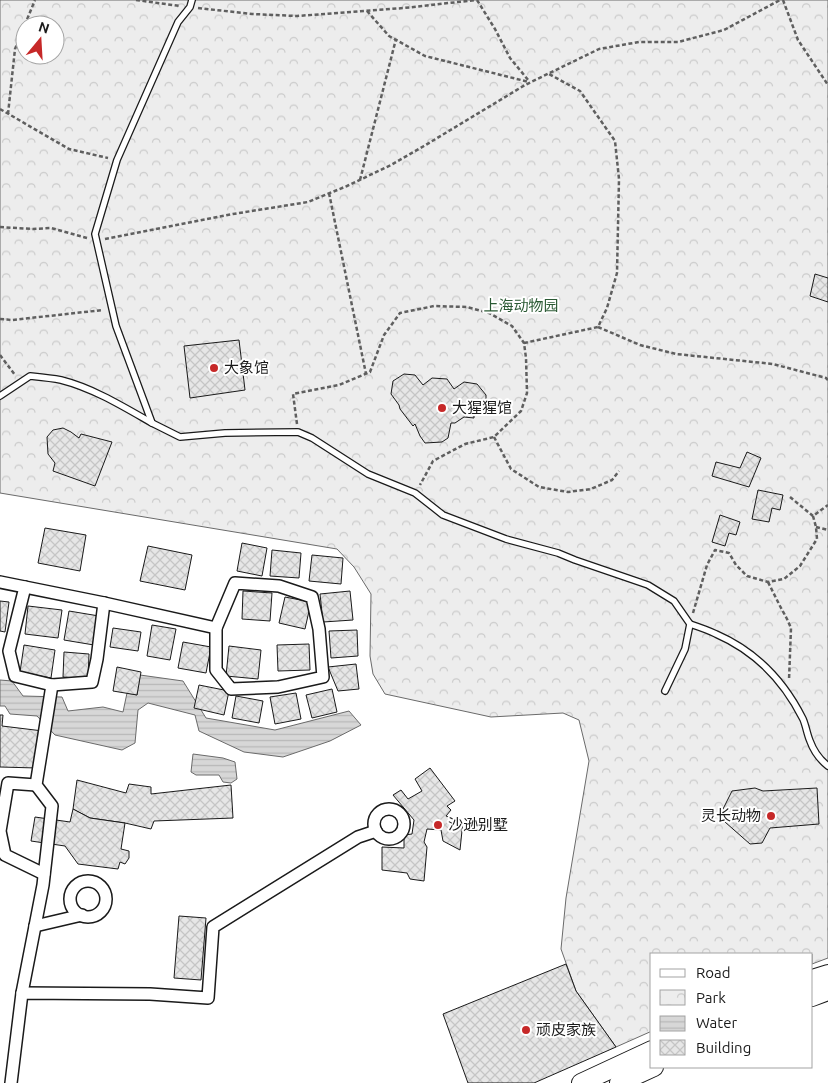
<svg xmlns="http://www.w3.org/2000/svg" width="828" height="1083" font-family="Ubuntu,'Noto Sans SC',sans-serif">
  <style>
    .park { fill: url(#park-crowns); stroke: #6a6a6a; fill-rule: evenodd }
    .water { fill: url(#water-rules); stroke: #6a6a6a }
    .building { fill: url(#building-cross-hatch); stroke: #1a1a1a }
    .lines { fill: none; stroke-linecap: round; stroke-linejoin: round }
    .lane-casing { stroke: #1a1a1a; stroke-width: 8 }
    .street-casing { stroke: #1a1a1a; stroke-width: 14 }
    .primary-casing { stroke: #1a1a1a; stroke-width: 20 }
    .path { stroke: #5f5f5f; stroke-width: 2.5; stroke-dasharray: 4 2.5; stroke-linecap: butt }
    .lane { stroke: #fff; stroke-width: 5.5 }
    .street { stroke: #fff; stroke-width: 11 }
    .primary { stroke: #fff; stroke-width: 18 }
    .poi-dot { fill: #c62828; stroke: #fff; stroke-width: 2 }
    .labels { text-anchor: middle; stroke-width: 4; stroke-linejoin: round; paint-order: stroke }
    .park-label { font-size: 15px; fill: #2b5a34; stroke: #fff }
    .poi-label { font-size: 15px; fill: #1a1a1a; stroke: #fff; text-anchor: start }
  </style>
  <defs>
    <pattern id="park-crowns" width="20" height="18" patternUnits="userSpaceOnUse" patternTransform="scale(1.25)"><rect width="20" height="18" fill="#ededed"/><path d="M2 6a3 3 0 1 1 6 0M12 15a3 3 0 1 1 6 0" fill="none" stroke="#cbcbcb"/></pattern>
    <pattern id="water-rules" width="6" height="5" patternUnits="userSpaceOnUse" patternTransform="scale(1.25)"><rect width="6" height="5" fill="#d7d7d7"/><path d="M0 2.5h6" fill="none" stroke="#b8b8b8"/></pattern>
    <pattern id="building-cross-hatch" width="8" height="8" patternUnits="userSpaceOnUse" patternTransform="scale(1.25)"><rect width="8" height="8" fill="#e6e6e6"/><path d="M0 0l8 8M0 8l8-8" fill="none" stroke="#c5c5c5"/></pattern>
  </defs>
  <rect width="100%" height="100%" fill="#fff"/>
  <path class="park" d="M0,0H828V958L812,964V954H652V1031L616,1047L576,991L561,949L566,898L589,761L579,720L563,713L491,717L385,694L373,674L370,656L371,594L354,567L337,549L0,493ZM25,25H55V55H25Z"/>
  <g class="water">
    <path d="M140,675L183,681L206,718L275,730L349,711L361,725L330,741L283,757L244,752L199,731L195,715L148,703L138,710L135,743L122,750L55,735L37,716L10,714L5,706H0V680L12,681L23,696L62,697L68,711L103,707L123,712L127,693L137,695Z"/>
    <path d="M193,754L223,758L235,762L237,779L231,783L223,782L219,775H196L191,772Z"/>
  </g>
  <g class="building">
    <path d="M815,274L828,278V302L810,296Z"/>
    <path d="M239,340L245,390L190,398L184,346Z"/>
    <path d="M404,374L415,375L423,385L432,378L447,379L454,389L464,382L477,384L486,395V407L474,413V418L464,417L455,423H451L448,438L442,442L425,443L420,436L415,424L413,426L400,409L399,405L391,394L393,381Z"/>
    <path d="M63,428L71,432L79,438L81,434L112,442L95,486L53,471L55,463L48,454L47,437L53,430Z"/>
    <path d="M747,452L761,458L749,487L712,476L716,462L740,468Z"/>
    <path d="M758,490L783,495L780,510L772,508L769,522L752,519Z"/>
    <path d="M720,515L740,522L736,535L729,533L725,546L712,542Z"/>
    <path d="M45,528L86,535L80,571L38,563Z"/>
    <path d="M242,543L267,548L262,576L237,571Z"/>
    <path d="M148,546L192,555L185,590L140,581Z"/>
    <path d="M272,550L301,553L299,578L270,576Z"/>
    <path d="M312,555L343,558L341,584L309,581Z"/>
    <path d="M243,591L272,593L270,621L242,619Z"/>
    <path d="M350,591L353,620L323,622L320,594Z"/>
    <path d="M285,597L311,602L305,629L279,623Z"/>
    <path d="M0,601L9,602L5,632L0,631Z"/>
    <path d="M28,606L62,610L58,638L25,634Z"/>
    <path d="M69,611L99,616L94,645L64,640Z"/>
    <path d="M152,625L176,629L170,660L147,656Z"/>
    <path d="M113,628L141,632L138,651L110,647Z"/>
    <path d="M357,630L358,656L331,658L329,631Z"/>
    <path d="M183,642L211,647L206,673L178,668Z"/>
    <path d="M309,644L310,670L278,671L277,645Z"/>
    <path d="M24,645L55,650L51,678L20,672Z"/>
    <path d="M229,646L261,650L258,679L226,676Z"/>
    <path d="M64,652L89,654L88,679L63,677Z"/>
    <path d="M356,664L359,689L338,691L328,667Z"/>
    <path d="M117,667L141,672L137,695L113,691Z"/>
    <path d="M199,685L229,691L224,715L194,708Z"/>
    <path d="M332,689L337,712L312,718L306,695Z"/>
    <path d="M296,693L301,719L275,724L270,697Z"/>
    <path d="M236,696L263,701L259,723L232,718Z"/>
    <path d="M0,715H3L2,726L43,731L37,768L0,767Z"/>
    <path d="M430,768L455,801L447,806L451,810L446,816L463,821L460,850L443,841L441,830L427,829L424,842L427,847L424,881L410,879L407,873L382,870V847L404,848V835L412,834L414,820L393,795L401,790L408,799L422,791L415,779Z"/>
    <path d="M77,780L126,793L129,784L151,787V794L231,785L233,818L154,821L151,829L125,823L90,818L73,809Z"/>
    <path d="M755,788L763,791L817,788L819,824L770,828L762,843L750,844L725,822L723,809L732,791Z"/>
    <path d="M73,809L90,818L125,823L121,849L129,851V858L125,864L120,862L118,869L78,864L65,846L31,841L35,817L70,822Z"/>
    <path d="M179,916L206,918L201,980L174,978Z"/>
    <path d="M566,964L576,991L616,1047L534,1083H468L443,1014Z"/>
  </g>
  <g class="lines">
    <defs>
      <g id="lane">
        <path d="M192,0L190,7L178,22L117,160L95,234L116,326L152,423L180,437L225,433L298,432L312,438L368,474L415,493L443,515L506,539L558,553L575,560L648,585L674,601L690,624L685,649L665,691"/>
        <path d="M0,396L30,376C40,377 51,378 61,380C93,388 124,407 152,423"/>
        <path d="M690,624C699,627 708,630 716,634C755,651 784,681 803,719C806,726 807,734 810,741C814,752 819,759 828,766"/>
      </g>
      <g id="street">
        <path d="M0,582L104,603L216,628"/>
        <path d="M235,583L279,586L312,597L319,629L323,677L278,687L231,689L216,670V628Z"/>
        <path d="M25,587L9,651L15,676L52,685L92,682L97,659L104,603"/>
        <path d="M36,785L8,783L0,831L5,855L44,874"/>
        <circle cx="389" cy="824" r="15"/>
        <circle cx="88" cy="899" r="18"/>
        <path d="M35,926L82,915"/>
        <path d="M22,993L43,885L52,806L36,785L52,685"/>
        <path d="M11,1083L22,993L150,994L208,998L213,927L358,837L376,831"/>
      </g>
      <g id="primary">
        <path d="M812,979L828,974"/>
        <path d="M812,997L828,991"/>
        <path d="M581,1083L652,1050"/>
        <path d="M619,1083L654,1067"/>
      </g>
    </defs>
    <use href="#lane" class="lane-casing"/>
    <use href="#street" class="street-casing"/>
    <use href="#primary" class="primary-casing"/>
    <g class="path">
      <path d="M136,0L180,6"/>
      <path d="M477,0L495,29L510,58L529,81"/>
      <path d="M783,0L798,40L828,85"/>
      <path d="M198,8L252,14L297,16L404,8L476,0"/>
      <path d="M367,11L389,36L425,56L529,82"/>
      <path d="M0,109L69,149L108,158"/>
      <path d="M8,114L15,49L35,0"/>
      <path d="M360,180L396,39"/>
      <path d="M329,193L366,374"/>
      <path d="M0,227L33,229L51,228L87,238"/>
      <path d="M105,239L233,214L308,202L347,186L391,165L424,146L525,85L599,49L639,42H678L724,30L780,0"/>
      <path d="M0,319L12,320L103,310"/>
      <path d="M598,327L640,345L676,354L773,364L826,378L828,380"/>
      <path d="M524,343L598,327L607,308L617,273L619,179L615,141L580,91L549,74"/>
      <path d="M0,355L15,375"/>
      <path d="M297,424L293,394L339,385L370,372L384,335L400,313L434,306L467,307L489,313L512,326L524,343L526,358L527,393L521,411L494,437L465,444L433,461L420,485"/>
      <path d="M494,437L511,469L539,487L568,492L591,489L612,480L619,471"/>
      <path d="M790,497L813,516"/>
      <path d="M816,527L828,530"/>
      <path d="M768,582L780,606L787,619L791,628L789,680"/>
      <path d="M693,613L707,565L715,550L729,553L736,565L747,576L768,582L784,579L800,566L817,539L816,527L813,516L828,505"/>
    </g>
    <use href="#lane" class="lane"/>
    <use href="#street" class="street"/>
    <use href="#primary" class="primary"/>
  </g>
  <g class="poi-dot">
    <circle cx="214" cy="368" r="5"/>
    <circle cx="442" cy="408" r="5"/>
    <circle cx="771" cy="816" r="5"/>
    <circle cx="438" cy="825" r="5"/>
    <circle cx="526" cy="1030" r="5"/>
  </g>
  <g class="labels">
    <g class="park-label">
      <text x="521" y="311">上海动物园</text>
    </g>
    <g class="poi-label">
      <text x="224" y="373">大象馆</text>
      <text x="452" y="413">大猩猩馆</text>
      <text x="761" y="821" text-anchor="end">灵长动物</text>
      <text x="448" y="830">沙逊别墅</text>
      <text x="536" y="1035">顽皮家族</text>
    </g>
  </g>
  <rect x="650" y="953" width="162" height="115" fill="#ffffff" stroke="#a3a3a3"/>
  <rect x="660" y="969" width="25" height="8" fill="#ffffff" stroke="#a3a3a3"/>
  <text x="696" y="978" font-size="15" fill="#1a1a1a">Road</text>
  <rect x="660" y="990" width="25" height="15" fill="url(#park-crowns)" stroke="#a3a3a3"/>
  <text x="696" y="1003" font-size="15" fill="#1a1a1a">Park</text>
  <rect x="660" y="1016" width="25" height="15" fill="url(#water-rules)" stroke="#a3a3a3"/>
  <text x="696" y="1028" font-size="15" fill="#1a1a1a">Water</text>
  <rect x="660" y="1040" width="25" height="15" fill="url(#building-cross-hatch)" stroke="#a3a3a3"/>
  <text x="696" y="1053" font-size="15" fill="#1a1a1a">Building</text>
  <g transform="translate(40 40) rotate(18)"><circle r="24" fill="#ffffff" stroke="#a3a3a3"/>
  <path d="M0-4L9 19L0 12L-9 19Z" fill="#c62828"/>
  <text y="-8" font-size="14" font-weight="bold" text-anchor="middle" fill="#1a1a1a">N</text>
  </g>
</svg>
